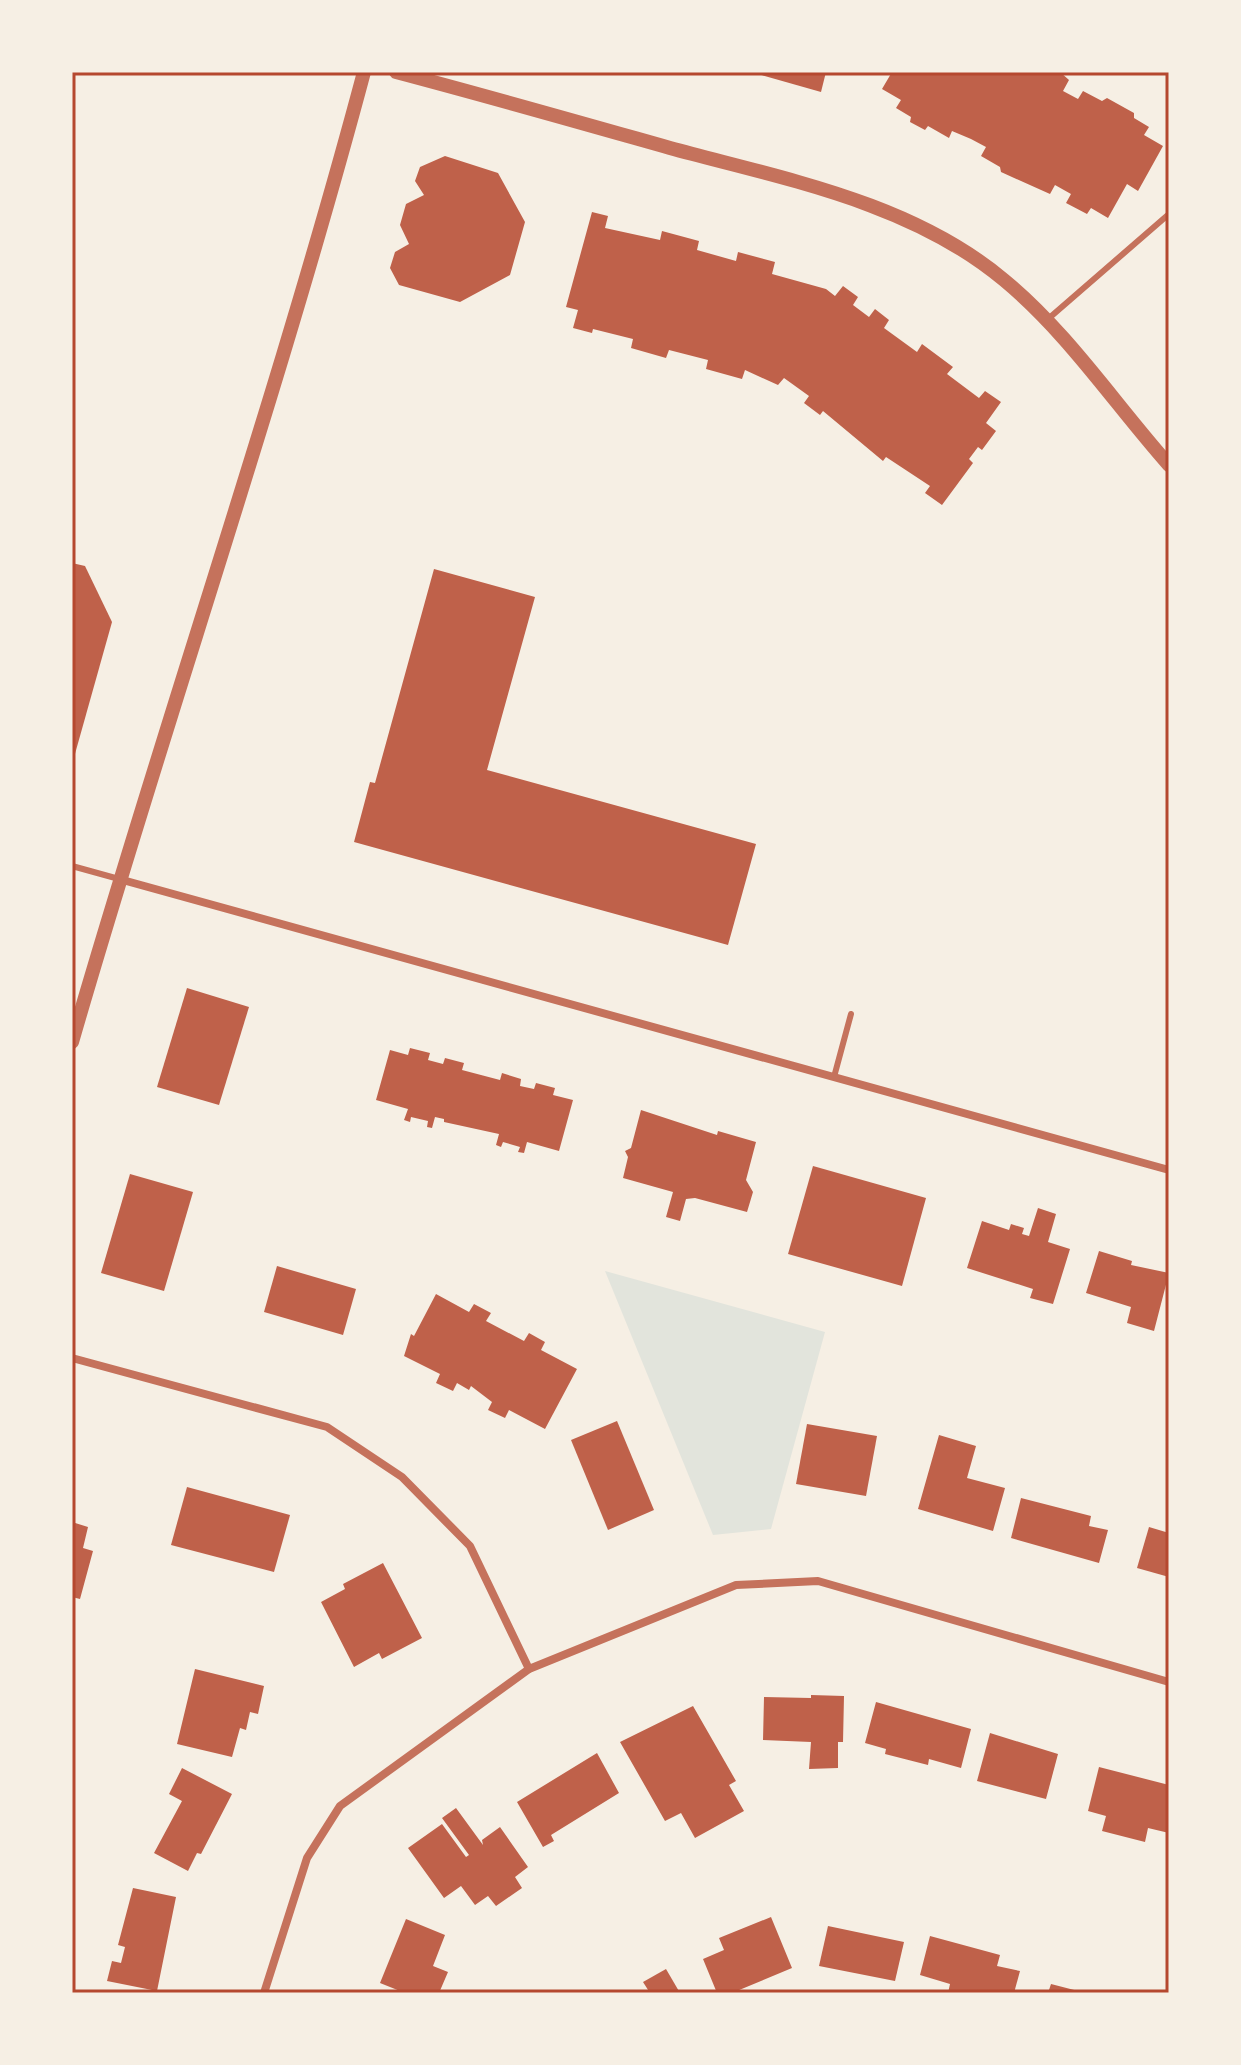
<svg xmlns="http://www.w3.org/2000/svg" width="1241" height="2065" font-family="Quicksand,sans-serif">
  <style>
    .green { fill: #e2e4dc }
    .building { fill: #bf614a }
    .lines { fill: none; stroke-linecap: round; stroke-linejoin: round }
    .service { stroke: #c5725c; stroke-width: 6 }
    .minor { stroke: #c5725c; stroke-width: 8 }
    .tertiary { stroke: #c5725c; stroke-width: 14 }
    .neatline { fill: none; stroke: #b5482f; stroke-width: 3 }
  </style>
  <rect width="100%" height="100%" fill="#f6efe4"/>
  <path class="green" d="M605,1271L825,1332L771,1529L713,1535Z"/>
  <g class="building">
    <path d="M751,72H826L821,92Z"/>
    <path d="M892,72H1060L1069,80L1063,91L1078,99L1083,91L1102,101L1107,98L1134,113V118L1149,127L1144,135L1163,146L1138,191L1127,184L1108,218L1091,208L1087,214L1066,203L1071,194L1055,185L1050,194L1001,172L1000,167L981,156L986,147L971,139L952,131L949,138L928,126L925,130L910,122L911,117L896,108L901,100L882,89Z"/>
    <path d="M445,156L498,173L525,222L510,275L460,302L399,285L390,268L395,252L409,244L400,225L406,204L424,195L415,181L420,167Z"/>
    <path d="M592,212L608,216L605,228L660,240L662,231L699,241L697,250L736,261L738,252L775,262L772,274L826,289L835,296L843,286L858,297L853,305L869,317L875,309L889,320L884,328L917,352L922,344L953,367L947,374L979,398L985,391L1001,402L986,423L996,431L982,450L978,447L969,459L973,463L942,505L925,493L930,486L886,457L883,461L823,411L820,415L804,403L809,396L784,378L778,385L745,370L742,379L706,369L708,360L669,350L666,358L631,348L633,339L593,329L592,333L573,328L578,310L566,307Z"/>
    <path d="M72,563L85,566L112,622L73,761Z"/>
    <path d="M434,569L535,597L487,770L756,844L728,945L354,842L370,782L375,783Z"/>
    <path d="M187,988L249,1007L219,1105L157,1087Z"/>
    <path d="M410,1048L430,1053L428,1060L443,1064L445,1058L464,1063L462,1070L500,1080L502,1073L521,1079L520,1086L534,1089L536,1083L555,1088L553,1095L573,1100L559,1151L527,1142L524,1153L518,1152L520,1147L503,1142L501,1147L496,1145L499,1134L444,1122V1119L435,1117L432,1128L427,1127L428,1121L411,1117L410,1122L404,1120L408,1109L376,1100L390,1050L408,1055Z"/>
    <path d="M641,1110L717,1135L718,1131L756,1142L746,1180L753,1192L747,1212L695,1198L686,1199L680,1221L666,1217L673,1192L623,1178L628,1157L625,1151L631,1148Z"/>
    <path d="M813,1166L926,1198L902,1286L788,1254Z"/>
    <path d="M130,1174L193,1192L164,1291L101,1273Z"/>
    <path d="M1038,1208L1056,1214L1048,1242L1070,1249L1053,1304L1030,1298L1033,1289L967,1268L982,1221L1009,1230L1011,1224L1024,1228L1022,1234L1029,1236Z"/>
    <path d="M1099,1251L1132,1261L1131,1265L1169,1273L1154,1331L1127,1323L1131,1307L1086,1293Z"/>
    <path d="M277,1266L356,1289L343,1335L264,1312Z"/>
    <path d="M436,1294L469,1312L474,1304L491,1313L486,1321L524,1341L529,1333L545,1342L541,1350L577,1369L545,1429L509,1410L505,1418L488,1410L492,1402L471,1386L469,1390L457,1383L453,1391L436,1383L440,1374L404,1356L411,1334L414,1336Z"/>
    <path d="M617,1421L654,1510L608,1530L571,1440Z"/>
    <path d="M807,1424L877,1436L866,1496L796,1484Z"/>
    <path d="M939,1435L976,1446L967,1478L1005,1488L993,1531L918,1509Z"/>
    <path d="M187,1487L290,1515L274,1572L171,1545Z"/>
    <path d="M1021,1498L1091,1516L1089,1526L1108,1530L1099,1563L1011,1538Z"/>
    <path d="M72,1522L88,1527L83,1548L93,1551L80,1599L72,1597Z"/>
    <path d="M1149,1527L1169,1533V1577L1137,1568Z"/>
    <path d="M383,1563L422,1638L382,1659L379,1653L354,1667L321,1602L345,1589L343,1584Z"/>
    <path d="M195,1669L264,1686L258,1714L250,1712L246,1730L240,1728L232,1757L177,1744Z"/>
    <path d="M811,1695L844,1696L843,1742H838V1768L809,1769L811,1742L763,1740L764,1697L811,1698Z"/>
    <path d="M876,1702L971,1729L961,1768L929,1759L928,1765L885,1754L886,1749L865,1743Z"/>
    <path d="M693,1706L736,1781L729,1785L744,1811L695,1838L681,1813L665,1821L620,1742Z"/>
    <path d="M990,1733L1058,1754L1046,1799L977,1781Z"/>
    <path d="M597,1753L619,1793L551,1835L554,1841L543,1847L517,1802Z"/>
    <path d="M1099,1767L1169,1785V1833L1148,1828L1145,1842L1102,1831L1106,1816L1088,1811Z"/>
    <path d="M182,1768L232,1794L201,1854L197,1853L188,1871L154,1853L182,1801L169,1794Z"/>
    <path d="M456,1808L483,1845L482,1840L500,1827L528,1867L515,1877L522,1888L496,1906L488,1896L475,1905L461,1886L444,1898L408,1848L442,1824L466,1857L469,1855L442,1818Z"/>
    <path d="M133,1888L176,1897L157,1991L107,1981L112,1961L121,1963L125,1947L118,1945Z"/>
    <path d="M771,1917L792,1968L732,1993H717L703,1959L724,1950L719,1938Z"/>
    <path d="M406,1919L445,1935L433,1966L448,1972L439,1993L423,1990L421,1993H405L380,1983Z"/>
    <path d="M828,1926L904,1942L895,1981L819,1966Z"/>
    <path d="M930,1936L1000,1955L997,1966L1020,1971L1014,1993H948L950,1984L920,1975Z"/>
    <path d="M666,1969L680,1993H650L643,1982Z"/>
    <path d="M1051,1984L1082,1992V1993H1048Z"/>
  </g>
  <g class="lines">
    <g class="service">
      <path d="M1048,319L1169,214"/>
      <path d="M72,866L119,879"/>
      <path d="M834,1077L851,1014"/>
    </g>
    <g class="minor">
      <path d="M119,879L1169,1170"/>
      <path d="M72,1358L327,1427L402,1477L470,1546L529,1669"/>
      <path d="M264,1993L307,1858L340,1806L529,1669L736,1585L818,1581L1169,1682"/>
    </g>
    <g class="tertiary">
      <path d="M396,72C487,96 578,122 670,148C784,179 911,202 1004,280C1068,333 1114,403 1169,465"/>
      <path d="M72,1042C166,717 277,398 364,72"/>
    </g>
  </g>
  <rect width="1241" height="2065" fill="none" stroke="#f6efe4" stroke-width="148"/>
  <rect x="74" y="74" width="1093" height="1917" class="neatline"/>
</svg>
